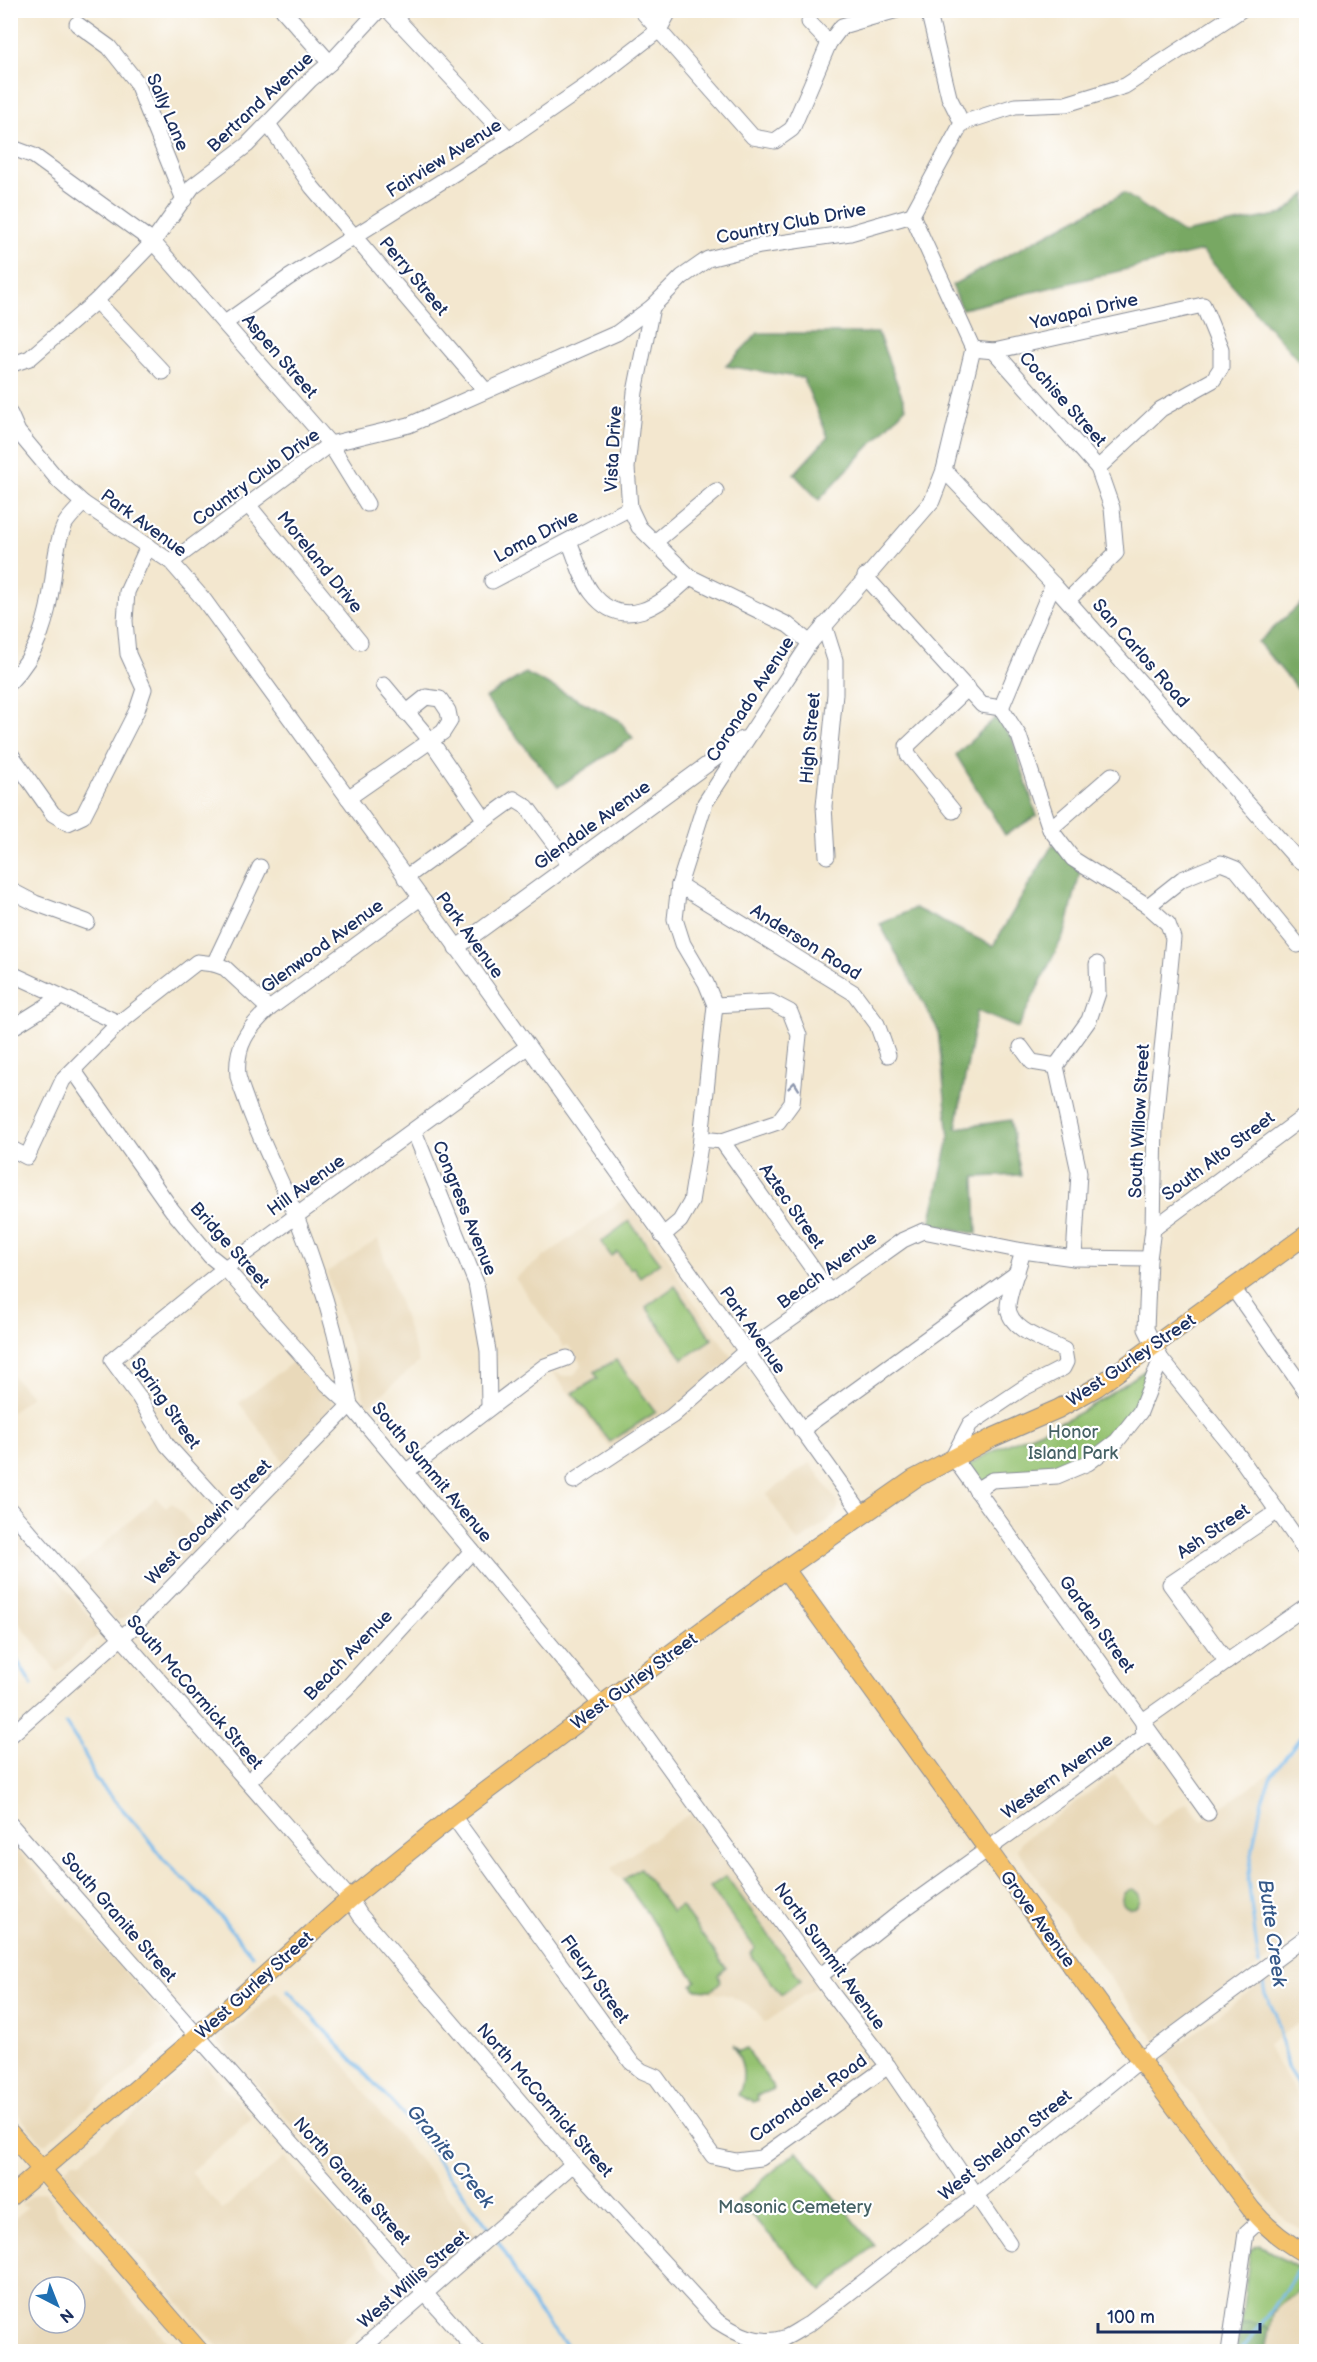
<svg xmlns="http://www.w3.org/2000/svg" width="1317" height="2362" font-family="'Balsamiq Sans',sans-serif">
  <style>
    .built { fill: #e9d9ba; fill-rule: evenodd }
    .green { fill: #95c271; stroke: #587868; stroke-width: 1.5 }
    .forest { fill: #78a863; stroke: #4a6c60; stroke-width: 1.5 }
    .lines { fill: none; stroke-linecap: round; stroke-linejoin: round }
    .stream { stroke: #76baec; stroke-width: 3 }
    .minor-casing { stroke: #878b96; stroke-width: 17 }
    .major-casing { stroke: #878b96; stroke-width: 20 }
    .minor { stroke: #fff; stroke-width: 15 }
    .major { stroke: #f4c16b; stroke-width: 18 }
    .oneway { stroke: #8d97ae }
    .labels { text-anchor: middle; stroke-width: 4.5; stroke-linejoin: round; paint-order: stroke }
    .street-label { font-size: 18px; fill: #1b2f5e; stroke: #fff }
    .park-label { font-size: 18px; fill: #466265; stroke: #fff }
    .water-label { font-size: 20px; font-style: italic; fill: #365989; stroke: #fff }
  </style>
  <rect width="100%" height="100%" fill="#fff"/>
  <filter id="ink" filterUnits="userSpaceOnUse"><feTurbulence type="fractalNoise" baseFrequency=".0167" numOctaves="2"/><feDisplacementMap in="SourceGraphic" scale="12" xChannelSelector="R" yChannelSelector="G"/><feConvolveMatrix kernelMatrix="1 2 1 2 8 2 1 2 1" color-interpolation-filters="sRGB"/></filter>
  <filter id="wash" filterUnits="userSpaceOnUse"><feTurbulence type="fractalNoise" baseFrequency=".008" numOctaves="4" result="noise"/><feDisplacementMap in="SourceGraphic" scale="24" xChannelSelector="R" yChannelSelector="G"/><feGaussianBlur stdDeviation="1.35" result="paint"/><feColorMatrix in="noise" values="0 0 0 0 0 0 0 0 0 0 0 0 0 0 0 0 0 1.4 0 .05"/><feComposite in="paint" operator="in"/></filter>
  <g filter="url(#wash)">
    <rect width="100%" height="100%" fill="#f3e7cf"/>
    <g class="built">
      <path d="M626,1197L668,1258L685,1289L732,1358L670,1414L612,1451L552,1371L564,1376H573L582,1365L568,1345L564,1347L515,1278Z"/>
      <path d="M378,1239L419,1362L366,1408L357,1368L327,1272Z"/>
      <path d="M297,1359L333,1401V1410L284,1462L239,1403Z"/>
      <path d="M10,1373L31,1396L11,1413H10Z"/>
      <path d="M810,1463L837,1501L838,1509L835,1515L798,1543L766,1494Z"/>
      <path d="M156,1498L166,1508L171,1503L174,1504L206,1542L124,1619L119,1620L114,1618L72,1572Z"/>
      <path d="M11,1523L102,1631L57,1672L11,1612Z"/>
      <path d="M1306,1737V1931L1155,2040L1017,1850L1021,1842L1115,1774L1153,1826L1187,1802L1202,1821L1280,1766Z"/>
      <path d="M695,1810L820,1984L765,2023L755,2010L731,1996L695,1989L692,1985L696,1981L622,1879L618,1877L611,1868Z"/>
      <path d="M10,1842L179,2033V2038L174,2043L159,2046L47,2143H42L11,2106Z"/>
      <path d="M1298,1956L1302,1957L1306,1963V2018L1267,2046L1306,2110V2228L1303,2230L1285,2220L1259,2189L1164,2055Z"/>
      <path d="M276,1991L345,2065L382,2116L433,2176L477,2236L432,2276H424L416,2268L415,2264L223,2047L217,2043V2032L221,2029L235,2028Z"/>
      <path d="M196,2055L201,2056L208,2064L210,2071L252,2118L191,2172L222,2210L284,2157L401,2288V2295L395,2301L388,2303L333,2351H221L79,2188L72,2189L65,2182L64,2170L73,2162H80L187,2067L184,2065H179L189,2056Z"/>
      <path d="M41,2192L45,2193L53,2203L56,2214L175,2351H11V2222L27,2207L21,2205L33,2195ZM39,2287H75V2323H39Z"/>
      <path d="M1306,2284V2351L1265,2352L1271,2313Z"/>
    </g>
    <g class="green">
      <path d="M629,1221L660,1262L640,1277L633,1267L630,1269L617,1252L611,1256L601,1242Z"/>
      <path d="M675,1286L712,1339L683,1359L646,1307Z"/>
      <path d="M1161,1359L1140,1412L1088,1463L976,1490L962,1470C996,1445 1038,1434 1075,1415C1105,1399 1133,1378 1161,1359Z"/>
      <path d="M616,1360L656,1412L610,1442L573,1393L598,1378L594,1372Z"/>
      <path d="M640,1868L672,1912L681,1906L726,1968L718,1975L721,1981L712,1990L695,1989L692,1985L696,1981L623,1880Z"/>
      <path d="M726,1876L801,1980L781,1995L750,1953L755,1948L710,1887Z"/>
      <circle cx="1131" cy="1899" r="9"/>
      <path d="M733,2045L739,2051L747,2049L771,2083L773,2089L756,2096L758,2100L753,2102L738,2095C747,2079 743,2060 733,2045Z"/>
      <path d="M797,2151L874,2245L822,2291L738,2201Z"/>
      <path d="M1260,2245L1306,2273V2284L1272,2313L1269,2329L1251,2322L1241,2324L1250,2251L1255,2246Z"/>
    </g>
    <g class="forest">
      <path d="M1124,193L1183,233L1283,214L1306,194V367L1305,368L1202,251L962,309L952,285Z"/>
      <path d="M758,333H878L906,407L819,500L794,474L828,437L803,378L726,366Z"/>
      <path d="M1306,599V699L1258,642Z"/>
      <path d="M525,673L619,720L633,738L558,787L485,698Z"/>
      <path d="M995,718L1012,738L1037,816L1005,835L956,755Z"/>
      <path d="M1053,844L1080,872L1066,930L1018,1028L977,1011L956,1128L1010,1120L1021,1175L975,1177L977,1234L930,1224L949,1138L938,1030L880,924L915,908L993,946Z"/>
      <path d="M1251,2322L1269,2329L1265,2351H1242L1237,2347L1241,2324Z"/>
    </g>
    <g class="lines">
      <g class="stream">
        <path d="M10,1649L32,1685"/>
        <path d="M66,1724L83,1750L95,1778L145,1835L164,1860L209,1903L252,1955"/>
        <path d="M1259,1965L1248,1880L1255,1835L1262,1800L1271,1776L1306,1730"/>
        <path d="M1262,1977L1265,1994L1276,2015L1287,2067L1297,2083L1306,2111"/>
        <path d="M288,1991L399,2110L431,2150L442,2168L460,2189L490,2230"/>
        <path d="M496,2238C509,2256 517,2277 528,2296C541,2317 556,2335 574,2352"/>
        <path d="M1240,2352L1279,2300L1303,2261"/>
      </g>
    </g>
  </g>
  <g filter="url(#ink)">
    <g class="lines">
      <defs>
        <g id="minor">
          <path d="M283,10L330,63"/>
          <path d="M388,10L509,139"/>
          <path d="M641,10L753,137L775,141L792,129L829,43L842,26L897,10"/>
          <path d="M928,10L949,97L962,123"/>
          <path d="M809,22L829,43"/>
          <path d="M77,24L109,47L136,81L184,200"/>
          <path d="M268,124L312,187L485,390"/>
          <path d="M10,147L34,156L153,242L330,444L367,504"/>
          <path d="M96,301L163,372"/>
          <path d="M652,307L635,392L627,468L630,508L639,527L690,577L788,625L810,643"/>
          <path d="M225,323L288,278L509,139L593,81L659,30L670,10"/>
          <path d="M973,349L994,351L1203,305L1221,349V368L1213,380L1161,409L1098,468"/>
          <path d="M994,351L1098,468L1112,508L1116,553L1068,600"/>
          <path d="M10,365L30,358L96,301L153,242L193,186L247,145L310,80L330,63L379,10"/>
          <path d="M10,414L18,432L59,481L83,503L171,562L204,600L475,972L863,1515"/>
          <path d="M944,470L1053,584L1296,858L1306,864"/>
          <path d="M249,506L360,642"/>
          <path d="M569,541C576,557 581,579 592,593C623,633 662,605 690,577"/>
          <path d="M655,542L716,491"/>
          <path d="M171,562L330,444L409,425L617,333L652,307L682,277L708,259L760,246L850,233L912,215L962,123L1015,106L1066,104L1125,86L1241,10"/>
          <path d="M865,576L982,705L1001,708L1019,736L1050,829L1073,859L1148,906L1168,924L1173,938L1155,1121L1153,1229L1149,1259L1146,1329L1161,1359L1239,1456L1306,1552"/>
          <path d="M492,581L630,508"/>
          <path d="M824,625L835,660V694L824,806L827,856"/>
          <path d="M10,682C39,653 48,617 53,578C55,560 57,541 65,524C69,517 77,510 83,503"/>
          <path d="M384,685L431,741L485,820"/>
          <path d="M1001,708L1053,584"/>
          <path d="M10,753L53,814L68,823L83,816L137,710L144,689L128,654L125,621L127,592L148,546"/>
          <path d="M348,798L443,732L450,721L448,711L440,699L426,697L406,713"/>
          <path d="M953,811L908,755L907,746L968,688"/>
          <path d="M1050,829L1112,775"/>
          <path d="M405,878L514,799L527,807L570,865"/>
          <path d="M679,885L854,993L877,1024L888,1055"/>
          <path d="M10,890L35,903L87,922"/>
          <path d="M419,899L269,1009C248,1028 235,1046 238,1076C240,1085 244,1094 247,1103C261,1142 280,1178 296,1216C321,1278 339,1340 350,1405L601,1705"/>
          <path d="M1148,906L1182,879L1221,863L1236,869L1298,945"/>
          <path d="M456,948L742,739"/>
          <path d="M214,964L260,867"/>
          <path d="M10,973L119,1023"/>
          <path d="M10,1029L61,997"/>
          <path d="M1021,1047L1032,1062L1056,1066"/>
          <path d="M414,1131L476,1283L488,1351L489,1407"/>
          <path d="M701,1139L722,1141L778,1122L792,1103L799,1035L790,1012L771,1002L715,1005"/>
          <path d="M722,1141L830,1293"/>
          <path d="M10,1148L27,1157L63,1080L119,1023L197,962L214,964L225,968L269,1009"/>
          <path d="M1153,1229L1302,1118H1306"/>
          <path d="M662,1236L680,1221L691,1202L701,1139L715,1005L706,983L683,944L675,919L679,885L705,803L810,643L932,501L944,470L973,349L912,215"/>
          <path d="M1023,1251C1019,1267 1009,1291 1008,1306C1008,1330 1046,1341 1064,1350L1066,1362L1063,1368L1022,1389L970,1424L953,1457L1208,1813"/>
          <path d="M1074,1258L1079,1172L1056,1066L1089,1020L1098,993L1097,964"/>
          <path d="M1233,1288L1306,1392"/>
          <path d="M801,1430L1017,1273"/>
          <path d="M407,1471L545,1366L567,1358"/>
          <path d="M574,1481L672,1416L745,1352L903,1240L923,1231L1023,1251L1074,1258L1149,1259"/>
          <path d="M976,1490L992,1480L1057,1476L1088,1463L1117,1441L1140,1412L1161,1359"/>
          <path d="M10,1510L350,1899L360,1915L573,2164L717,2321C737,2334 759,2346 784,2338C792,2335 801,2328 809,2324L977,2194L1140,2060L1306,1937"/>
          <path d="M237,1522L167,1445L139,1397L112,1360L225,1268L527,1047"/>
          <path d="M1227,1662L1170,1584L1278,1511"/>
          <path d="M616,1694L831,1992L888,2066L1009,2243"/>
          <path d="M10,1736L131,1629L350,1405L327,1384L225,1268L210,1256L172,1210L74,1071"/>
          <path d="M248,1782L347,1688L472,1551"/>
          <path d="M453,1816L631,2062L642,2071L656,2077L713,2156L736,2161L761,2158L888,2066"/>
          <path d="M10,1824L477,2352"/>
          <path d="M820,1976L903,1910L1144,1737L1143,1721L1306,1606"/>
          <path d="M358,2352L573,2164"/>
          <path d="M1229,2352L1246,2233L1260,2220"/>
        </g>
        <g id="major">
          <path d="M785,1569L1140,2060L1251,2209C1266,2227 1286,2243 1306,2254"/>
          <path d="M10,2133L200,2352"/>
          <path d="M10,2197L185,2047L350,1899L453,1816L589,1714L785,1569L914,1479L992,1438L1058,1409L1097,1387L1306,1235"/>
        </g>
      </defs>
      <use href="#minor" class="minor-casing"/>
      <use href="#major" class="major-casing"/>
      <use href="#minor" class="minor"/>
      <use href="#major" class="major"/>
    </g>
    <defs><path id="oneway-chevron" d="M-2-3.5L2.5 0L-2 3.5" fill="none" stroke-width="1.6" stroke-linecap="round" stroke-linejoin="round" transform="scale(1.5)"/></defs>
    <use class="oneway" href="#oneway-chevron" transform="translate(794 1086) rotate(-84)"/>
  </g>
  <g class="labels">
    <g class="street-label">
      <text transform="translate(260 102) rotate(-43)" y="6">Bertrand Avenue</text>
      <text transform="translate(168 112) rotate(67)" y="6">Sally Lane</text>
      <text transform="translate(444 158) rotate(-32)" y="6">Fairview Avenue</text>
      <text transform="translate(791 223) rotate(-11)" y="6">Country Club Drive</text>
      <text transform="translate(414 276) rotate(50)" y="6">Perry Street</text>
      <text transform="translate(1084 311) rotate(-13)" y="6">Yavapai Drive</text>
      <text transform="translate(280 356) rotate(49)" y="6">Aspen Street</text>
      <text transform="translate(1063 399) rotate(48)" y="6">Cochise Street</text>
      <text transform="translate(613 449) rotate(-87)" y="6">Vista Drive</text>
      <text transform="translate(256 477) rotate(-36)" y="6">Country Club Drive</text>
      <text transform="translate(144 523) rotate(36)" y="6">Park Avenue</text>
      <text transform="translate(536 536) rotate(-28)" y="6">Loma Drive</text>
      <text transform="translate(320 562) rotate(51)" y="6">Moreland Drive</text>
      <text transform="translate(1141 653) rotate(49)" y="6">San Carlos Road</text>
      <text transform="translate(750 699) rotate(-57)" y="6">Coronado Avenue</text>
      <text transform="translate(810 738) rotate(-85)" y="6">High Street</text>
      <text transform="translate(592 825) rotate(-36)" y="6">Glendale Avenue</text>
      <text transform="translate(470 935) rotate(54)" y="6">Park Avenue</text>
      <text transform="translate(806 942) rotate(32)" y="6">Anderson Road</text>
      <text transform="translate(322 946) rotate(-36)" y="6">Glenwood Avenue</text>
      <text transform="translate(1139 1121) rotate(-87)" y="6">South Willow Street</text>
      <text transform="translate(1218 1156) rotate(-37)" y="6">South Alto Street</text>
      <text transform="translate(306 1185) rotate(-36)" y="6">Hill Avenue</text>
      <text transform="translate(792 1206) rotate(55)" y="6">Aztec Street</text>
      <text transform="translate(465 1208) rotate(68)" y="6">Congress Avenue</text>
      <text transform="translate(230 1245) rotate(48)" y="6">Bridge Street</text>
      <text transform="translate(827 1270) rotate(-36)" y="6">Beach Avenue</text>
      <text transform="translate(753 1330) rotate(55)" y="6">Park Avenue</text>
      <text transform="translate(1131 1360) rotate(-34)" y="6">West Gurley Street</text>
      <text transform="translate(166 1403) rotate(55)" y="6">Spring Street</text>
      <text transform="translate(432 1472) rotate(50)" y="6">South Summit Avenue</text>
      <text transform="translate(208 1522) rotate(-45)" y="6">West Goodwin Street</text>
      <text transform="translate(1213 1531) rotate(-34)" y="6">Ash Street</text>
      <text transform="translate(1097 1624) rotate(54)" y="6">Garden Street</text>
      <text transform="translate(348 1655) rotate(-46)" y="6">Beach Avenue</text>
      <text transform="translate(634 1681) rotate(-36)" y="6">West Gurley Street</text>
      <text transform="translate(195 1692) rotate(49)" y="6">South McCormick Street</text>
      <text transform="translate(1057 1776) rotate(-36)" y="6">Western Avenue</text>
      <text transform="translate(119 1917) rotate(49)" y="6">South Granite Street</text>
      <text transform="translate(1038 1919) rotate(54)" y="6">Grove Avenue</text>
      <text transform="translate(830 1956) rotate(54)" y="6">North Summit Avenue</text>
      <text transform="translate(595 1979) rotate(54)" y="6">Fleury Street</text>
      <text transform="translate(254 1985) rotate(-42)" y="6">West Gurley Street</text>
      <text transform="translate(808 2098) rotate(-35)" y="6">Carondolet Road</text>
      <text transform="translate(545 2100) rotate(49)" y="6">North McCormick Street</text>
      <text transform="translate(1005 2145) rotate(-39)" y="6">West Sheldon Street</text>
      <text transform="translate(352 2181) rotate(48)" y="6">North Granite Street</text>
      <text transform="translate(413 2279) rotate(-41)" y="6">West Willis Street</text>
    </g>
    <g class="park-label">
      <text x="1073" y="1438">Honor<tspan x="1073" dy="21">Island Park</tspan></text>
      <text x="795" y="2213">Masonic Cemetery</text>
    </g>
    <g class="water-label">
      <text transform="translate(1273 1933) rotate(82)" y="7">Butte Creek</text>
      <text transform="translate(451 2156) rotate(51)" y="7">Granite Creek</text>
    </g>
  </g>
  <rect width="1317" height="2362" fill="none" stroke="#fff" stroke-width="36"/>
  <g transform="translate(57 2305) rotate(138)"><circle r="28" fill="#ffffff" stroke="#a4acbf" stroke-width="1.5"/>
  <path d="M0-4.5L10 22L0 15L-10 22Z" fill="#1f6fb2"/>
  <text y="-9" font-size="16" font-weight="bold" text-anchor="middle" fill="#1b2f5e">N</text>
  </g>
  <path d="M1098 2323v9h162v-9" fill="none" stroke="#1b2f5e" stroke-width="3"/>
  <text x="1107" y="2323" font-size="18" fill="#1b2f5e" stroke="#ffffff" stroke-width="4.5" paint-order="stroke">100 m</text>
</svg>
